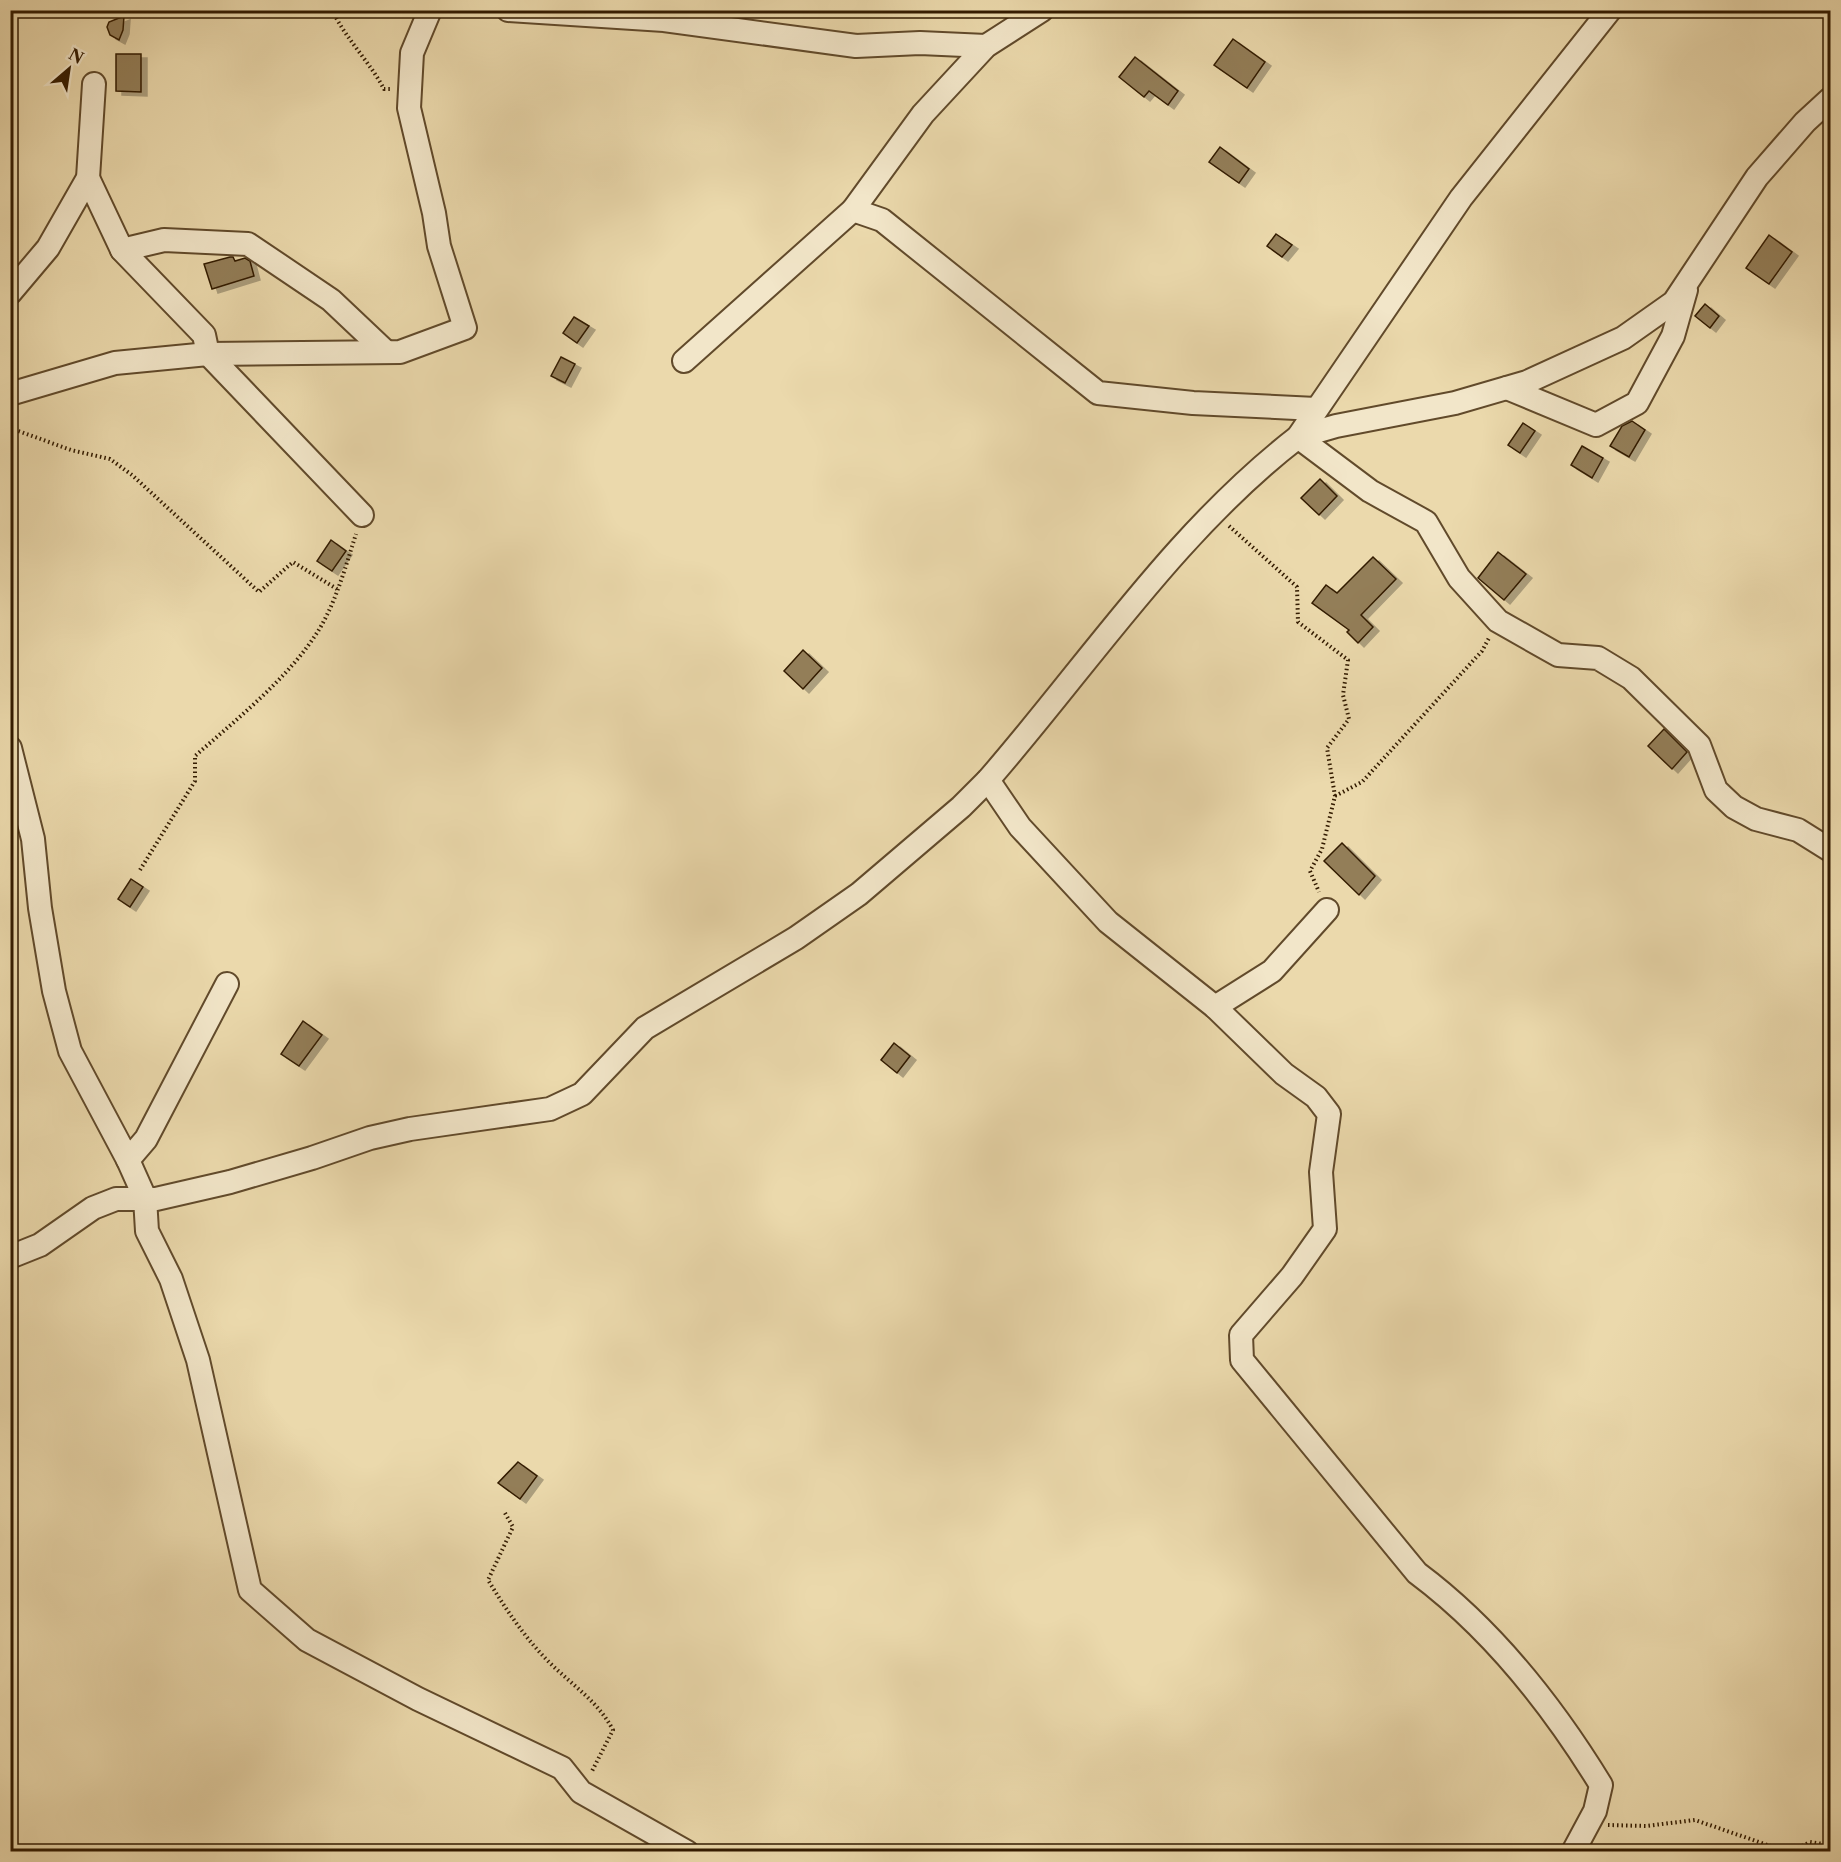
<svg xmlns="http://www.w3.org/2000/svg" width="1841" height="1862" font-family="'Libre Caslon Text',serif">
  <style>
    .building { fill: #937e59; stroke: #331b00; stroke-width: 1.5; filter: url(#shadow) }
    .lines { fill: none; stroke-linecap: round; stroke-linejoin: round }
    .minor-casing { stroke: #614a2b; stroke-width: 26 }
    .path { stroke: #331b00; stroke-width: 4; stroke-dasharray: 1.5 3; stroke-linecap: butt }
    .minor { stroke: #f2e6c9; stroke-width: 22 }
  </style>
  <defs>
    <filter id="shadow"><feDropShadow dx="6" dy="4" stdDeviation="0" flood-color="#0004"/></filter>
  </defs>
  <rect width="100%" height="100%" fill="#ebd9ac"/>
  <filter id="stains"><feTurbulence type="fractalNoise" baseFrequency=".00333" numOctaves="4"/><feColorMatrix values="0 0 0 0 .2 0 0 0 0 .09 0 0 0 0 .02 0 0 0 .5 -.17"/></filter>
  <radialGradient id="worn" r=".72"><stop offset=".6" stop-color="#630" stop-opacity="0"/><stop offset="1" stop-color="#630" stop-opacity=".3"/></radialGradient>
  <g class="building">
    <path d="M124,16L123,30L119,40L110,35L107,27L109,22Z"/>
    <path d="M1233,39L1265,62L1247,88L1214,65Z"/>
    <path d="M116,54H141V92L116,91Z"/>
    <path d="M1135,57L1178,91L1168,105L1149,91L1144,97L1119,77Z"/>
    <path d="M1220,147L1249,169L1239,183L1209,162Z"/>
    <path d="M1276,234L1292,245L1282,257L1267,246Z"/>
    <path d="M1769,235L1792,252L1769,284L1746,268Z"/>
    <path d="M230,257H233L235,261L245,258L250,261L254,276L212,289L204,264Z"/>
    <path d="M1705,304L1719,316L1710,328L1695,316Z"/>
    <path d="M574,317L589,326L577,343L563,333Z"/>
    <path d="M561,357L575,364L565,383L551,376Z"/>
    <path d="M1632,421L1645,430L1629,457L1610,446L1622,426Z"/>
    <path d="M1523,423L1535,431L1520,453L1508,445Z"/>
    <path d="M1582,446L1603,458L1592,478L1571,465Z"/>
    <path d="M1320,479L1337,496L1319,515L1301,498Z"/>
    <path d="M331,540L346,551L332,571L317,561Z"/>
    <path d="M1498,552L1526,574L1504,600L1478,578Z"/>
    <path d="M1373,557L1396,579L1361,615L1373,627L1358,643L1347,632L1349,630L1312,603L1326,585L1337,593Z"/>
    <path d="M803,650L822,668L803,689L784,671Z"/>
    <path d="M1664,729L1687,752L1672,769L1648,746Z"/>
    <path d="M1342,843L1375,876L1359,895L1324,861Z"/>
    <path d="M131,879L143,887L130,907L118,899Z"/>
    <path d="M303,1021L322,1035L299,1066L281,1054Z"/>
    <path d="M894,1043L910,1056L897,1073L881,1060Z"/>
    <path d="M518,1462L537,1476L520,1499L498,1483Z"/>
  </g>
  <g class="lines">
    <defs>
      <g id="minor">
        <path d="M508,10L664,20L856,46L920,43L986,46"/>
        <path d="M88,178L122,250L204,335L208,354L362,515"/>
        <path d="M853,210L923,114L986,46L1042,10"/>
        <path d="M122,250L164,240L248,244L331,300L386,352"/>
        <path d="M10,293L48,248L88,178L94,84"/>
        <path d="M684,361L853,210L882,220L1098,393L1193,403L1316,409"/>
        <path d="M1507,388L1596,425L1637,403L1673,336L1686,290"/>
        <path d="M10,394L115,363L208,354L400,352L465,328L439,246L434,213L409,108L412,53L430,10"/>
        <path d="M1298,437L1370,491L1426,522L1459,578L1498,621L1558,655L1598,658L1631,678L1699,745L1716,790L1734,807L1756,819L1798,830L1830,850"/>
        <path d="M1298,437L1336,426L1455,403L1527,382L1623,338L1674,302L1757,177L1805,122L1830,99"/>
        <path d="M10,748L33,839L40,908L54,991L70,1051L128,1160L145,1198L147,1231L171,1279L198,1360L250,1590L307,1640L418,1699L562,1768L581,1792L687,1852"/>
        <path d="M988,780L1020,827L1108,922L1215,1007L1284,1074L1316,1097L1329,1114L1321,1172L1325,1229L1292,1276L1241,1335L1242,1360L1417,1573C1492,1629 1552,1705 1601,1785L1595,1811L1573,1852"/>
        <path d="M1215,1007L1272,971L1327,910"/>
        <path d="M128,1160L146,1139L227,984"/>
        <path d="M10,1257L40,1245L93,1208L116,1199H156L230,1182L312,1158L370,1138L410,1129L550,1109L582,1094L645,1028L796,938L859,894L961,807L988,780C1089,664 1175,532 1298,437L1461,198L1610,10"/>
      </g>
    </defs>
    <use href="#minor" class="minor-casing"/>
    <g class="path">
      <path d="M332,10C346,39 369,61 384,89H391"/>
      <path d="M10,428L71,450L110,459L132,475L259,592L293,562L337,589"/>
      <path d="M1229,526L1297,587L1298,622L1348,660L1343,695L1349,719L1327,748L1335,796L1322,849L1310,871L1319,892"/>
      <path d="M1335,796L1362,782L1482,651L1489,638"/>
      <path d="M140,870L195,781V756C237,719 291,676 320,628C337,599 346,565 356,534"/>
      <path d="M505,1513L513,1527L488,1580C507,1611 527,1641 553,1666C575,1687 599,1703 613,1730L591,1773"/>
      <path d="M1608,1825L1646,1826L1695,1820L1788,1852"/>
      <path d="M1790,1852L1810,1842L1830,1845"/>
    </g>
    <use href="#minor" class="minor"/>
  </g>
  <rect width="1841" height="1862" fill="none" stroke="#ebd9ac" stroke-width="36"/>
  <rect x="12" y="12" width="1817" height="1838" fill="none" stroke="#331b00" stroke-width="3"/>
  <rect x="18" y="18" width="1805" height="1826" fill="none" stroke="#331b00" stroke-width="1.5"/>
  <g transform="translate(69 69) rotate(29)" stroke="#f2e6c9" stroke-width="4.5" paint-order="stroke">
  <path d="M0-4.5L10 22L0 15L-10 22Z" fill="#331b00"/>
  <text y="-9" font-size="16" font-weight="bold" text-anchor="middle" fill="#331b00">N</text>
  </g>
  <rect width="100%" height="100%" filter="url(#stains)"/>
  <rect width="100%" height="100%" fill="url(#worn)"/>
</svg>
